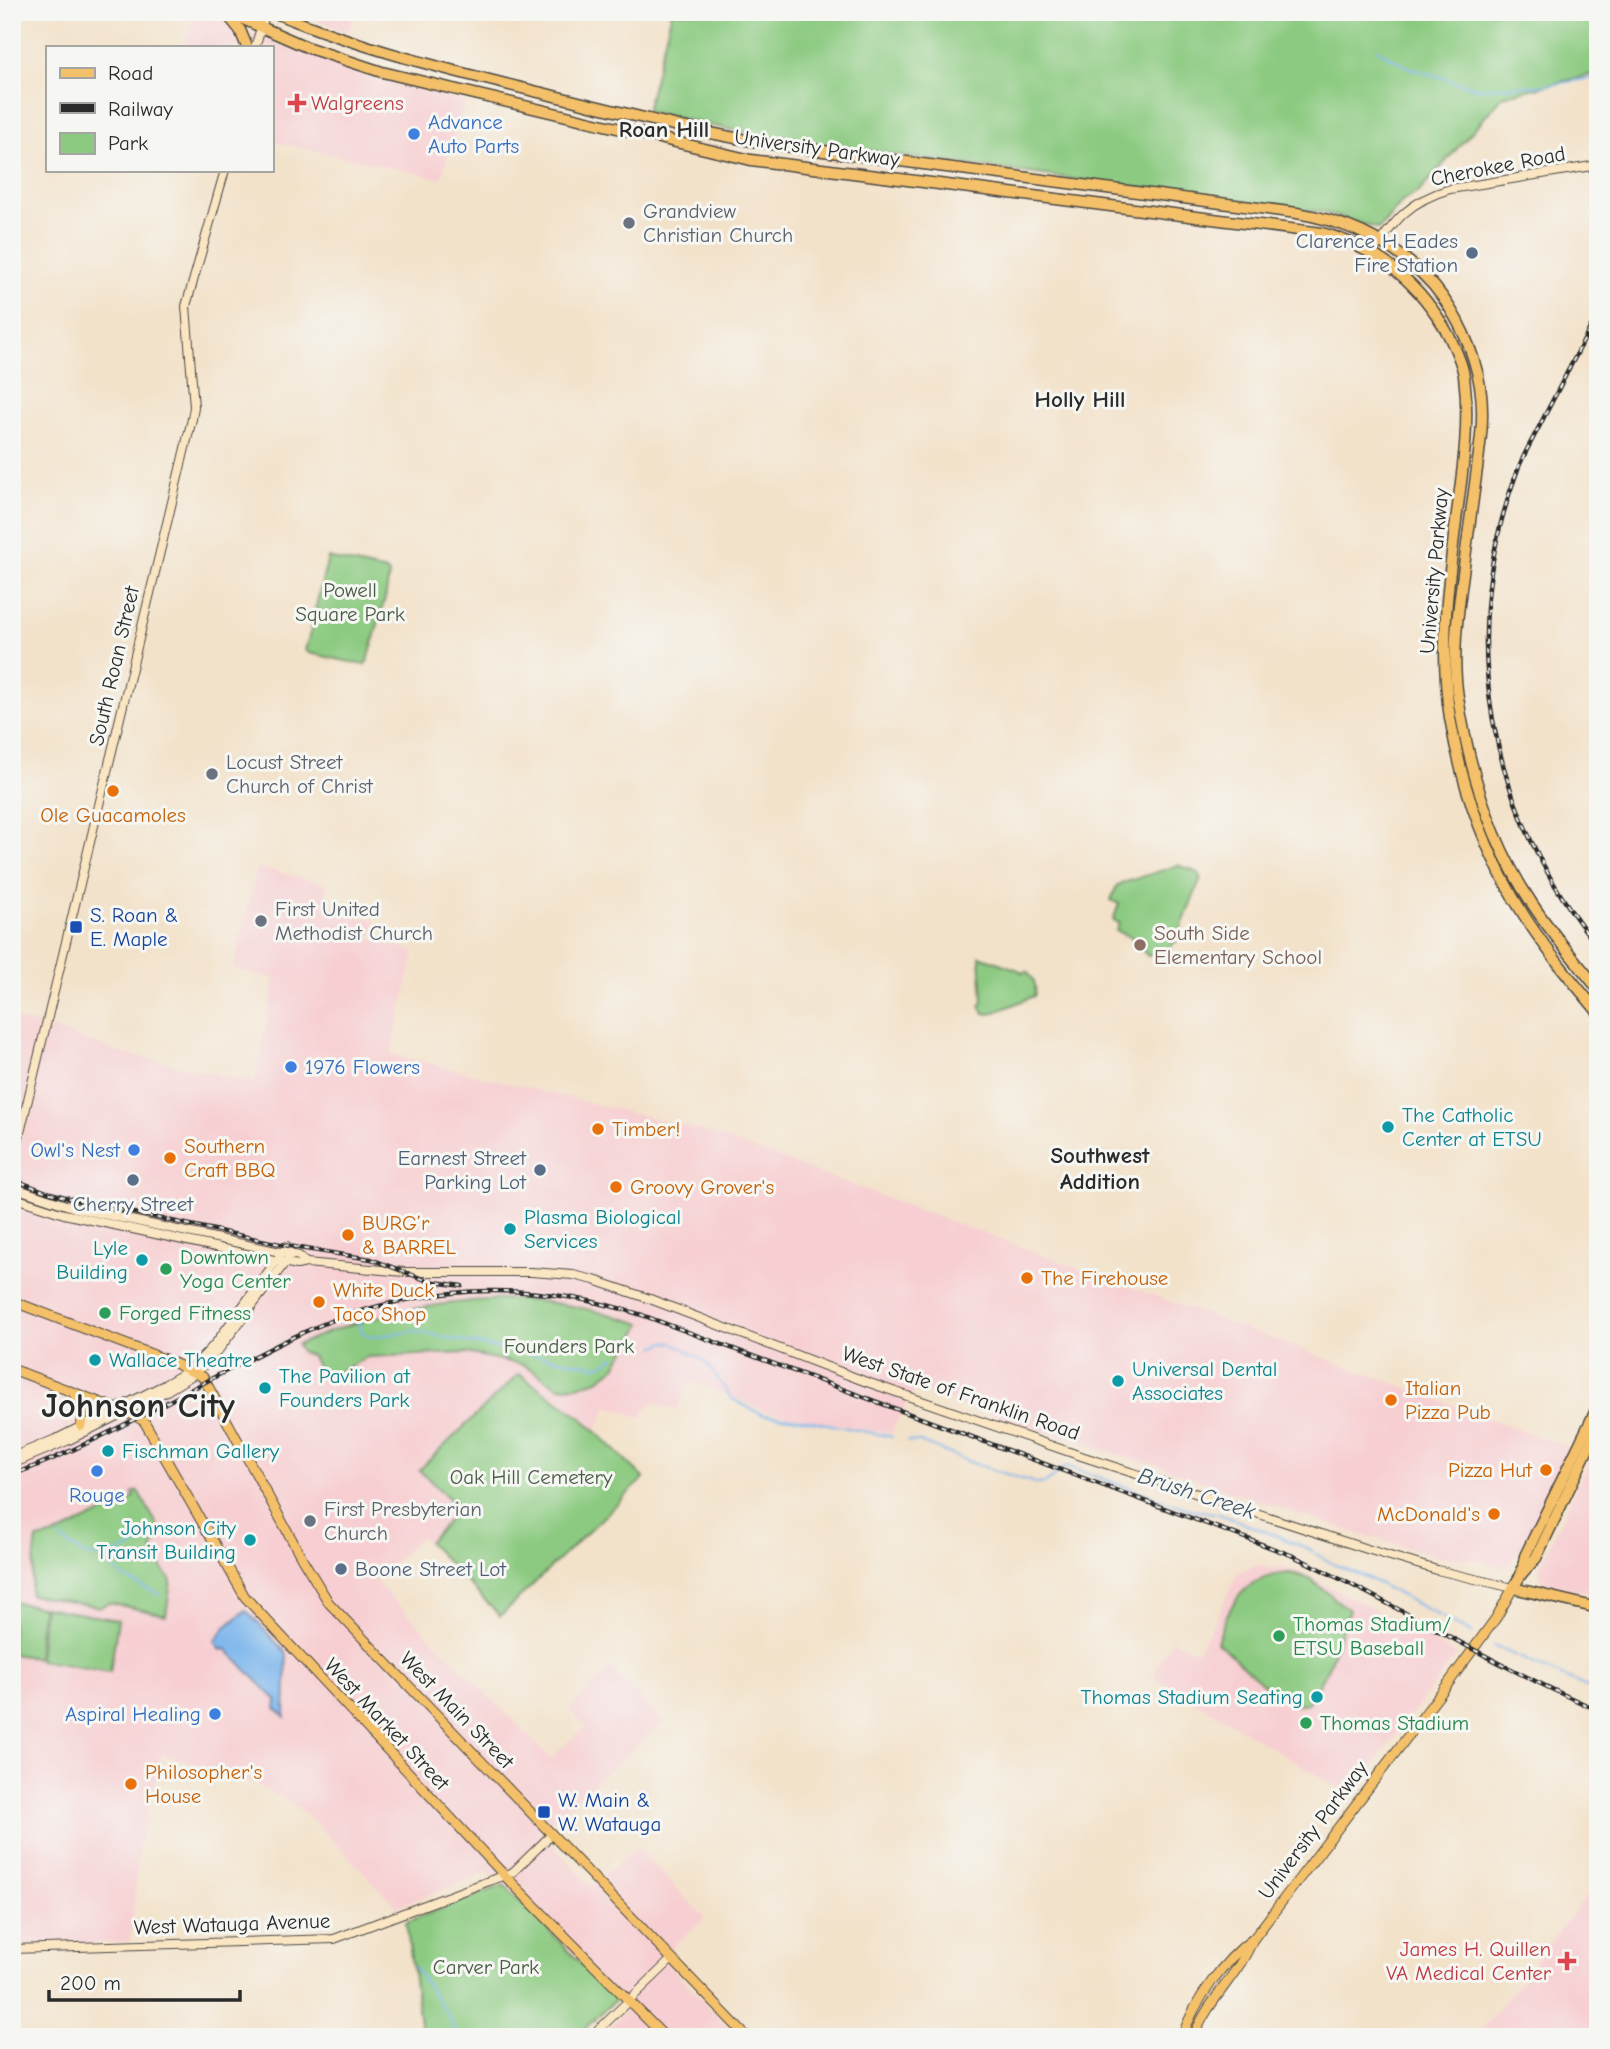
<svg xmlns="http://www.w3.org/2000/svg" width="1610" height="2049" font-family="'Comic Neue',sans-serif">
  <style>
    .built { fill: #f7cfd2 }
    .green { fill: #8cca81; stroke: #5c7a56; stroke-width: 2 }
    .water { fill: #7bb5ec; stroke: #53708c; stroke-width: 2 }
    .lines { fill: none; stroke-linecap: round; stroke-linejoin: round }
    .stream { stroke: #7bb5ec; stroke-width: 2 }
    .secondary-casing { stroke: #494643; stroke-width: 10 }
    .primary-casing { stroke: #494643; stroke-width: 11 }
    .highway-casing { stroke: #494643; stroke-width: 13 }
    .secondary { stroke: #fbe6c3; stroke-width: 8 }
    .primary { stroke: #f4c16a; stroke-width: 9 }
    .highway { stroke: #f4c16a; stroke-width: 10 }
    .rail-casing { stroke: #2b2b2b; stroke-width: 4.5 }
    .rail { stroke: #f6f6f2; stroke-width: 2; stroke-dasharray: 5; stroke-linecap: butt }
    .health-dot { fill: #e0444e; stroke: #f6f6f2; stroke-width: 2.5 }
    .shop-dot { fill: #3f7fe0; stroke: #f6f6f2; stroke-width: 2.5 }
    .worship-dot { fill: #6b7280; stroke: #f6f6f2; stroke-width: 2.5 }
    .service-dot { fill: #5c6f8a; stroke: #f6f6f2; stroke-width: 2.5 }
    .food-dot { fill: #e8710a; stroke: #f6f6f2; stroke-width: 2.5 }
    .transit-dot { fill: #1a4fb4; stroke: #f6f6f2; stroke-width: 2.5 }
    .education-dot { fill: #8d6e63; stroke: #f6f6f2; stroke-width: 2.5 }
    .culture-dot { fill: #0f9aa8; stroke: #f6f6f2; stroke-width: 2.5 }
    .leisure-dot { fill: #2e9e5b; stroke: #f6f6f2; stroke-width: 2.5 }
    .labels { text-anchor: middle; stroke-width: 6; stroke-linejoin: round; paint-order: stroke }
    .health-label { font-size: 21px; fill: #be3a42; stroke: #f6f6f2; text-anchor: start }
    .shop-label { font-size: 21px; fill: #366cbe; stroke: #f6f6f2; text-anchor: start }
    .street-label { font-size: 21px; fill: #2b2b2b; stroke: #f6f6f2 }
    .worship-label { font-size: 21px; fill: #5b616d; stroke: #f6f6f2; text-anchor: start }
    .service-label { font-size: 21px; fill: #4e5e75; stroke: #f6f6f2; text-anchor: end }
    .park-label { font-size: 21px; fill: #485b45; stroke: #f6f6f2 }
    .food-label { font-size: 21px; fill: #c56008; stroke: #f6f6f2; text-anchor: start }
    .transit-label { font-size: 21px; fill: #164399; stroke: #f6f6f2; text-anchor: start }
    .education-label { font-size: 21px; fill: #785e54; stroke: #f6f6f2; text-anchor: start }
    .culture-label { font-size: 21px; fill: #0d838f; stroke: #f6f6f2; text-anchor: start }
    .leisure-label { font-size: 21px; fill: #27864d; stroke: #f6f6f2; text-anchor: start }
    .neighbourhood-label { font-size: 23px; font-weight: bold; fill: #2b2b2b; stroke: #f6f6f2 }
    .water-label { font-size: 23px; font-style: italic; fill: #435465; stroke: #f6f6f2 }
    .town-label { font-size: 35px; font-weight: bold; fill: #2b2b2b; stroke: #f6f6f2 }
  </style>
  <rect width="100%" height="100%" fill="#f6f6f2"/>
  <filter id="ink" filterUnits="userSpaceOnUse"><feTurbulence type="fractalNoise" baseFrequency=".0143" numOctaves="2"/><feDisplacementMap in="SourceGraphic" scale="14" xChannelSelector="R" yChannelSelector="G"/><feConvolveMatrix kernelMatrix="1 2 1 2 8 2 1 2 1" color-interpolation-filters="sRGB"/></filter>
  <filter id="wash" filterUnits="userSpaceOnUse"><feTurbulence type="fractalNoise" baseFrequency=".00686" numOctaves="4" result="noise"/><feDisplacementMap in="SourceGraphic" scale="28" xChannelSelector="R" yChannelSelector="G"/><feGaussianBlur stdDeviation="1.57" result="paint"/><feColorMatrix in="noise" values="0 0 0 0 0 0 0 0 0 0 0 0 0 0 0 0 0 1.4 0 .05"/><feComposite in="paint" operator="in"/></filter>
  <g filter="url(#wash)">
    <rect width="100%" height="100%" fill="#f3e2ca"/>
    <g class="built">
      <path d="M194,12H205L266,39L464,103L441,179L271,141V47H184Z"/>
      <path d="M300,12H355L348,34Z"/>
      <path d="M257,867L328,884L324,910L376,920L371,939L415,951L391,1054L704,1131L1570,1448L1550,1487L1552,1489L1514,1560L1506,1568L1479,1560L1441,1557L1362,1535L1200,1481L1160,1466L1109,1452L1078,1440L1035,1429L916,1388L891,1434L768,1412L698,1383L691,1384L686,1389L677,1410L651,1402L641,1418L608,1406L596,1432L568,1406L519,1374L460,1509L428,1542L421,1536L375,1581L551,1759L585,1726L569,1709L611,1668L663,1722L540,1831L591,1886L637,1847L705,1918L661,1957L738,2037H600L626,2009L618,1998L504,1883L487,1872L397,1907L311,1818L284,1799L237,1775L162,1755L139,1844L131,1939L128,1942L12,1945V1018L54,1029L119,1052L255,1083L275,979L233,969Z"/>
      <path d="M1598,1440V1596L1544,1581L1540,1578L1539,1568Z"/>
      <path d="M1256,1565L1297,1571L1374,1609L1457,1655L1350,1795L1154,1677V1673L1172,1640L1197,1651L1217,1618L1237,1573Z"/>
      <path d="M1598,1881V2037H1476L1513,1990Z"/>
    </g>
    <g class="green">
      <path d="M672,12H1598V73L1503,96L1420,191L1403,201L1379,229L1322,212L773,139L646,111Z"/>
      <path d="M328,558L386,571L389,574L386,594L368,661L364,665L309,653L305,650L316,613L315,610Z"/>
      <path d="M1178,865L1199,873L1201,878L1176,941L1167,950L1148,956L1141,949L1144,943L1116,931L1119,923L1113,920L1119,904L1111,900L1117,885Z"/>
      <path d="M980,956L1019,970L1022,973L1027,971C1033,979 1038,986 1034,996L991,1014L984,1013L980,1006L983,1002Z"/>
      <path d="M504,1299C552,1300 596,1309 642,1324L614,1368L598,1380L577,1386L559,1387L524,1365L466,1353L367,1357L327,1379L321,1375L312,1356L301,1352L297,1345C363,1315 432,1302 504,1299Z"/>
      <path d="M519,1374L582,1418L644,1478L500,1616L428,1542L460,1509L419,1470Z"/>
      <path d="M138,1491L163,1535L152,1548L156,1558L171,1581L166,1615L114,1604L107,1603L101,1607L30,1595L37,1539L56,1535L132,1499L135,1497L133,1493Z"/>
      <path d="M1290,1573L1309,1578L1349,1610L1327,1670L1308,1703L1292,1705L1273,1693L1217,1642C1229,1602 1245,1576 1290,1573Z"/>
      <path d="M12,1602L42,1607L37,1658L12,1654Z"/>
      <path d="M44,1607L118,1620L110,1672L39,1660Z"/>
      <path d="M504,1885L616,1999L576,2037H422L406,1922Z"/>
    </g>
    <path class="water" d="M246,1610L287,1654L285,1717L276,1708L277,1701L226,1649L221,1650L215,1641L225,1628Z"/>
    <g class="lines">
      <g class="stream">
        <path d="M1377,49L1407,67L1475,88L1549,85L1598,77"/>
        <path d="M357,1321L363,1333L370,1337L415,1331L475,1344L596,1366L601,1365L615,1357"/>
        <path d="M655,1347L665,1342L674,1343L698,1357L707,1364L732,1399L763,1415L802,1419L892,1437"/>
        <path d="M907,1441L920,1442L975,1464L1038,1484L1046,1483L1066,1466L1189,1509L1219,1514L1280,1537L1311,1550L1333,1564L1368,1578L1472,1633"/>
        <path d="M60,1537C92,1569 115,1556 150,1538"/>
        <path d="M105,1559C117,1578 141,1586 161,1595"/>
        <path d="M1494,1646L1598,1692"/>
        <path d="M414,1967L448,2015L458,2037"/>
      </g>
    </g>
  </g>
  <g filter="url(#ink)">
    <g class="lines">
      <defs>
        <g id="secondary">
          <path d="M255,47L266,12"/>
          <path d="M1372,253C1395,220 1409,201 1450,189L1598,165"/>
          <path d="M12,1166L192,419L194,407L186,306L225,170"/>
          <path d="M12,1187L75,1208L299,1256L306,1263"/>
          <path d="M12,1197L64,1214L297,1265L306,1263L404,1272H531L573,1275L594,1280L650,1299L864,1381L1081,1456L1370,1550L1437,1570L1513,1588"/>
          <path d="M12,1457L58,1438L162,1386L190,1370L215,1344L287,1246L291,1255"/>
          <path d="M12,1464L67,1441L165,1392L196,1373L217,1352L287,1260"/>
          <path d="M12,1949L334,1939L513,1872L552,1834"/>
          <path d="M591,2037L672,1959"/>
        </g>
        <g id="primary">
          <path d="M12,1301L172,1362L203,1377L303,1560L329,1603L747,2037"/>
          <path d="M12,1369L133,1415L144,1421L245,1597L505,1876L665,2037"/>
          <path d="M74,1394L84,1410L81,1426"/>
          <path d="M1182,2037C1195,2000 1223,1961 1254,1938L1450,1681L1496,1618L1513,1588"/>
          <path d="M1194,2037C1207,2000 1239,1975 1253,1939"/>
        </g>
        <g id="highway">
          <path d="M227,12L309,48L382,72L751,160L1322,233C1378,248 1422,285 1449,336C1455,348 1462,362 1464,376C1470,422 1463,467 1457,513C1448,582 1439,649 1450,718C1462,789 1488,861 1527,920C1548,952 1573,982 1598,1012"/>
          <path d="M273,12C359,48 448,70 538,92C617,111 697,133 777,145L1297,213C1351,222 1397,244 1434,286C1457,314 1474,350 1480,386C1485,416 1480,446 1476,476C1471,511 1467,546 1462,581C1457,619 1452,658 1458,697C1469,770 1491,843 1533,905C1552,934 1576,961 1598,989"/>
          <path d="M227,14L240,30L247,47"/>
          <path d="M1598,1428L1536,1558L1522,1573L1513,1588L1598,1608"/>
          <path d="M1522,1573L1525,1556L1598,1406"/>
        </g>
      </defs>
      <use href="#secondary" class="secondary-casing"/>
      <use href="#primary" class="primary-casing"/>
      <use href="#highway" class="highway-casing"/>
      <use href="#secondary" class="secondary"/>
      <use href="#primary" class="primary"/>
      <use href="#highway" class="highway"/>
      <defs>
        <g id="rail">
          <path d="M1598,313C1580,348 1562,382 1544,417C1536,434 1525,451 1518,469C1455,636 1487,809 1598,947"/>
          <path d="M12,1179L47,1192L87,1203L299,1248L371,1259L428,1281L462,1286"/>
          <path d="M12,1475C89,1447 160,1405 232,1368C267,1350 302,1331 339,1318C441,1283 539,1282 642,1315L1291,1555C1395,1603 1492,1665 1598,1710"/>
        </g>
      </defs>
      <use href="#rail" class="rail-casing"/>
      <use href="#rail" class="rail"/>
    </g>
  </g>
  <g class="health-dot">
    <path d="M293.5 92.5h7v7h7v7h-7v7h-7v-7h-7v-7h7z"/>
    <path d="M1563.5 1950.5h7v7h7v7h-7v7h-7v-7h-7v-7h7z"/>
  </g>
  <g class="shop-dot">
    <circle cx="414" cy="134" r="7"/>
    <circle cx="291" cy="1067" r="7"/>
    <circle cx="134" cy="1150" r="7"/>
    <circle cx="97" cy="1471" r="7"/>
    <circle cx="215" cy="1714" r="7"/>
  </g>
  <g class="worship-dot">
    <circle cx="629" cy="223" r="7"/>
    <circle cx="212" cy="774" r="7"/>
    <circle cx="261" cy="921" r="7"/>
    <circle cx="310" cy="1521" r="7"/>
  </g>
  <g class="service-dot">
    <circle cx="1472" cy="253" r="7"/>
    <circle cx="540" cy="1170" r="7"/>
    <circle cx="133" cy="1180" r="7"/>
    <circle cx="341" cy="1569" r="7"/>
  </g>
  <g class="food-dot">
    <circle cx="113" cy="791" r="7"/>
    <circle cx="598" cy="1129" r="7"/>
    <circle cx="170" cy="1158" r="7"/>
    <circle cx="616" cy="1187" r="7"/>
    <circle cx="348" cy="1235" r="7"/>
    <circle cx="1027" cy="1278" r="7"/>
    <circle cx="319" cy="1302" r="7"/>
    <circle cx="1391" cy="1400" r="7"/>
    <circle cx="1546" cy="1470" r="7"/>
    <circle cx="1494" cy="1514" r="7"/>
    <circle cx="131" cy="1784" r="7"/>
  </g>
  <g class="transit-dot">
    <rect x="69" y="920" width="14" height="14" rx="3.5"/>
    <rect x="537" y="1805" width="14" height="14" rx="3.5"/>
  </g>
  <circle class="education-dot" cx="1140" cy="945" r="7"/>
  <g class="culture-dot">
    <circle cx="1388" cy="1127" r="7"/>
    <circle cx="510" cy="1229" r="7"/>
    <circle cx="142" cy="1260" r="7"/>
    <circle cx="95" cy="1360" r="7"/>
    <circle cx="1118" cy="1381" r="7"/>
    <circle cx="265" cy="1388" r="7"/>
    <circle cx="108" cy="1451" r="7"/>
    <circle cx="250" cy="1540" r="7"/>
    <circle cx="1317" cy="1697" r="7"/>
  </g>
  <g class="leisure-dot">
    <circle cx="166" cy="1269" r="7"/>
    <circle cx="105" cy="1313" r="7"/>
    <circle cx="1279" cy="1636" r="7"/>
    <circle cx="1306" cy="1723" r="7"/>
  </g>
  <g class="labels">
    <g class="health-label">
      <text x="311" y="110">Walgreens</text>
      <text x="1551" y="1956" text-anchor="end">James H. Quillen<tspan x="1551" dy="24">VA Medical Center</tspan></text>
    </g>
    <g class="shop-label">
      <text x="428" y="129">Advance<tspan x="428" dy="24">Auto Parts</tspan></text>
      <text x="305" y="1074">1976 Flowers</text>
      <text x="120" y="1157" text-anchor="end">Owl's Nest</text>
      <text x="97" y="1502" text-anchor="middle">Rouge</text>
      <text x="201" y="1721" text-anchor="end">Aspiral Healing</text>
    </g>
    <g class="street-label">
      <text transform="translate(817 148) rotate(8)" y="7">University Parkway</text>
      <text transform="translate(1498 166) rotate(-11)" y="7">Cherokee Road</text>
      <text transform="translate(1434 571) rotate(-85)" y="7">University Parkway</text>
      <text transform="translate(114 666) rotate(-77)" y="7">South Roan Street</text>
      <text transform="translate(961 1393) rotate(19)" y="7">West State of Franklin Road</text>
      <text transform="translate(457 1710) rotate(46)" y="7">West Main Street</text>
      <text transform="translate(387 1724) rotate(47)" y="7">West Market Street</text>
      <text transform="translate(1313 1830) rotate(-53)" y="7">University Parkway</text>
      <text transform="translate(232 1924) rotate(-2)" y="7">West Watauga Avenue</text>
    </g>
    <g class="worship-label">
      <text x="643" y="218">Grandview<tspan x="643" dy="24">Christian Church</tspan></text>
      <text x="226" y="769">Locust Street<tspan x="226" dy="24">Church of Christ</tspan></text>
      <text x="275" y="916">First United<tspan x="275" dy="24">Methodist Church</tspan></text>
      <text x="324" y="1516">First Presbyterian<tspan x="324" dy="24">Church</tspan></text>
    </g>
    <g class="service-label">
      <text x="1458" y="248">Clarence H Eades<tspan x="1458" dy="24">Fire Station</tspan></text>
      <text x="526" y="1165">Earnest Street<tspan x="526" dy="24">Parking Lot</tspan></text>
      <text x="133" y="1211" text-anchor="middle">Cherry Street</text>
      <text x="355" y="1576" text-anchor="start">Boone Street Lot</text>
    </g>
    <g class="park-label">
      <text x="350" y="597">Powell<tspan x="350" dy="24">Square Park</tspan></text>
      <text x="569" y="1353">Founders Park</text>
      <text x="531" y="1484">Oak Hill Cemetery</text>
      <text x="486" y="1974">Carver Park</text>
    </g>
    <g class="food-label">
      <text x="113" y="822" text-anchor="middle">Ole Guacamoles</text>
      <text x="612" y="1136">Timber!</text>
      <text x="184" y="1153">Southern<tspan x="184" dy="24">Craft BBQ</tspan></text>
      <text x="630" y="1194">Groovy Grover's</text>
      <text x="362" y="1230">BURG’r<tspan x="362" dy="24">&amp; BARREL</tspan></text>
      <text x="1041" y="1285">The Firehouse</text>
      <text x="333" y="1297">White Duck<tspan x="333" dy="24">Taco Shop</tspan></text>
      <text x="1405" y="1395">Italian<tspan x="1405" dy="24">Pizza Pub</tspan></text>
      <text x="1532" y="1477" text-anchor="end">Pizza Hut</text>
      <text x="1480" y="1521" text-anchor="end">McDonald's</text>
      <text x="145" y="1779">Philosopher's<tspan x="145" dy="24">House</tspan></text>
    </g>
    <g class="transit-label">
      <text x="90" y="922">S. Roan &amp;<tspan x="90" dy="24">E. Maple</tspan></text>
      <text x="558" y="1807">W. Main &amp;<tspan x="558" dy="24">W. Watauga</tspan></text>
    </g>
    <g class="education-label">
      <text x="1154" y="940">South Side<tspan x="1154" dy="24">Elementary School</tspan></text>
    </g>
    <g class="culture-label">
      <text x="1402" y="1122">The Catholic<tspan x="1402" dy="24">Center at ETSU</tspan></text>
      <text x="524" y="1224">Plasma Biological<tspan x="524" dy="24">Services</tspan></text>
      <text x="128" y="1255" text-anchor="end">Lyle<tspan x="128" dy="24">Building</tspan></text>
      <text x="109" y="1367">Wallace Theatre</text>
      <text x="1132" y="1376">Universal Dental<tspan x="1132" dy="24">Associates</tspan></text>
      <text x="279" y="1383">The Pavilion at<tspan x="279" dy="24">Founders Park</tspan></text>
      <text x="122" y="1458">Fischman Gallery</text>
      <text x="236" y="1535" text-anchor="end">Johnson City<tspan x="236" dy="24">Transit Building</tspan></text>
      <text x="1303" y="1704" text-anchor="end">Thomas Stadium Seating</text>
    </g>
    <g class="leisure-label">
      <text x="180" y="1264">Downtown<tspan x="180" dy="24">Yoga Center</tspan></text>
      <text x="119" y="1320">Forged Fitness</text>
      <text x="1293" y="1631">Thomas Stadium/<tspan x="1293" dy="24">ETSU Baseball</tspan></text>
      <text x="1320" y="1730">Thomas Stadium</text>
    </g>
    <g class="neighbourhood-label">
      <text x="664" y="137">Roan Hill</text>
      <text x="1080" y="407">Holly Hill</text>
      <text x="1100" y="1163">Southwest<tspan x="1100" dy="26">Addition</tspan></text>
    </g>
    <g class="water-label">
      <text transform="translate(1197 1493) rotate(18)" y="8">Brush Creek</text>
    </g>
    <g class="town-label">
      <text x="138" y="1417">Johnson City</text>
    </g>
  </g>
  <rect width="1610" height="2049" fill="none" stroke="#f6f6f2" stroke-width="42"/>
  <rect x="46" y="46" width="228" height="126" fill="#f6f6f2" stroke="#a5a5a2" stroke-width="2"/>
  <rect x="60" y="68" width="35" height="10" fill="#f4c16a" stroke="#a5a5a2" stroke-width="2"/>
  <text x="108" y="80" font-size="21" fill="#2b2b2b">Road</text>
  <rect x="60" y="103" width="35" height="10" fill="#2b2b2b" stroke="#a5a5a2" stroke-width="2"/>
  <text x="108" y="116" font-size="21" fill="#2b2b2b">Railway</text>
  <rect x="60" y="133" width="35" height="21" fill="#8cca81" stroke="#a5a5a2" stroke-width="2"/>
  <text x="108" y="150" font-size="21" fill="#2b2b2b">Park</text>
  <path d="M49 1990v10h191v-10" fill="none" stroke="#2b2b2b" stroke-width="3.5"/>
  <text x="60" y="1990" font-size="21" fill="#2b2b2b" stroke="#f6f6f2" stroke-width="5" paint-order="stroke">200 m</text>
</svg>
